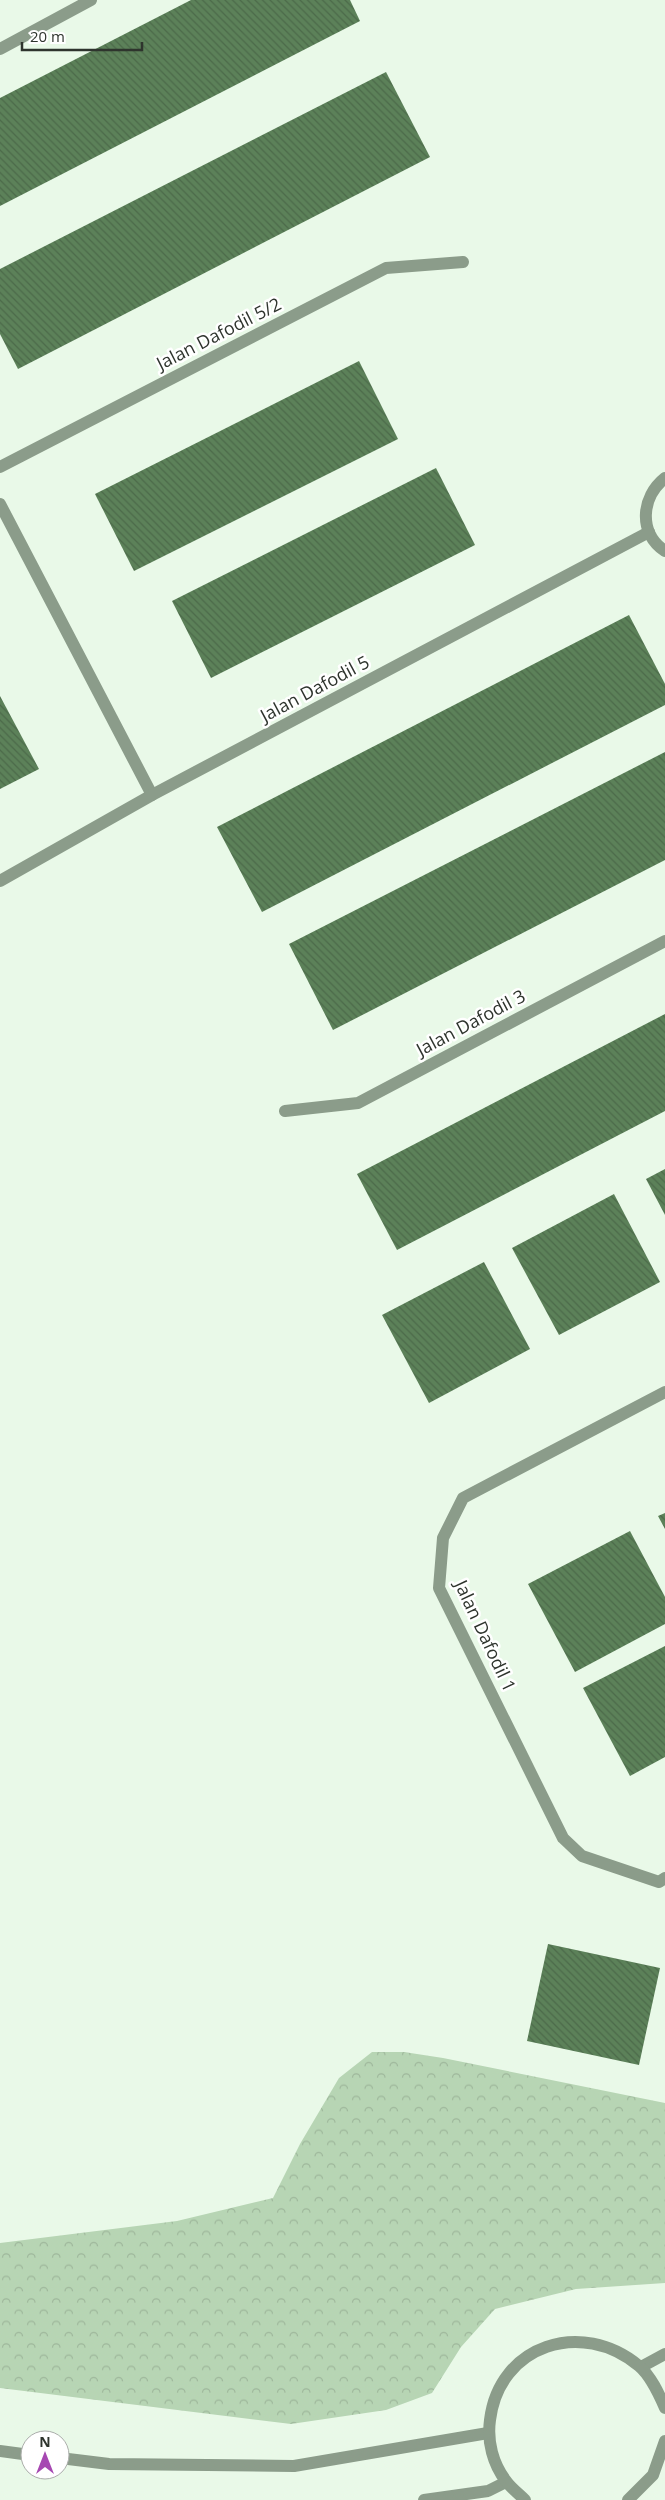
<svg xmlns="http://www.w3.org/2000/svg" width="665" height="2500" font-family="'Open Sans',sans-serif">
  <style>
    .park { fill: url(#park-crowns) }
    .building { fill: url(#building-back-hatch) }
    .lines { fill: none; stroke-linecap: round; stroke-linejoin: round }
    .minor { stroke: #8b9c8a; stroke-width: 12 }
    .labels { text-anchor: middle; stroke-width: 5; stroke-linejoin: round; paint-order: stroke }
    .street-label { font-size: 18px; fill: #2e342d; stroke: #fff }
  </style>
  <defs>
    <pattern id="park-crowns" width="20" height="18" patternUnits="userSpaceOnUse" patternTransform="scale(1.25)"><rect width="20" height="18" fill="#b7d5b4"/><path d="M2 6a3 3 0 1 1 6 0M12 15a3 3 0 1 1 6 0" fill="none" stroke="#9eb79b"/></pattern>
    <pattern id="building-back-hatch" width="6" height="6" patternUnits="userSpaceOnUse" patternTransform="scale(1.25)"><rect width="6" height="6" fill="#5c8159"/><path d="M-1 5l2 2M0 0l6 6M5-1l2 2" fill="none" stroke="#4c6a4a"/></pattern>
  </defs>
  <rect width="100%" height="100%" fill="#e9f9e8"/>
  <path class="park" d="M372,2052H404L443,2058L665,2103V2283L576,2289L495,2309L461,2347L432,2393L386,2410L291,2424L0,2388V2243L177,2221L273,2198L300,2144L339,2078Z"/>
  <g class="building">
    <path d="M191,0H350L360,21L0,206V98Z"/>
    <path d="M386,72L430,157L18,369L0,334V269Z"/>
    <path d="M359,361L398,439L134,571L95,494Z"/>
    <path d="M436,468L475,545L211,678L172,601Z"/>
    <path d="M629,615L665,684V705L262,912L217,827Z"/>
    <path d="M0,696L39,769L0,789Z"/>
    <path d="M665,752V860L333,1030L289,944Z"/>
    <path d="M665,1014V1111L397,1250L357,1174Z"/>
    <path d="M665,1169V1215L646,1179Z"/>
    <path d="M614,1194L660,1282L559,1335L512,1248Z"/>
    <path d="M484,1262L530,1349L429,1403L382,1315Z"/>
    <path d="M665,1513V1529L658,1516Z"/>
    <path d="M630,1531L665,1597V1624L575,1672L528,1584Z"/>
    <path d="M665,1646V1757L630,1776L583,1688Z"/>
    <path d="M548,1944L660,1968L639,2065L527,2041Z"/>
  </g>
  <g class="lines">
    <g class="minor">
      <path d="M0,49L91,0"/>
      <path d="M0,467L386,268L463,262"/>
      <path d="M665,478C641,497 638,533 665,551"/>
      <path d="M0,504L152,795"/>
      <path d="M0,881L152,795L649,532"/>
      <path d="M285,1111L358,1103L665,941"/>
      <path d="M665,1392L463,1498L443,1538L439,1588L563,1838L582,1856L659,1882L665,1878"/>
      <path d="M641,2367L665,2354"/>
      <path d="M0,2451L30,2455"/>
      <path d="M60,2458L109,2464L294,2466L488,2433"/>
      <path d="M424,2500L488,2491L506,2482"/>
      <path d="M525,2500C519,2494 511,2488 506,2481C493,2464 487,2442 490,2420C499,2345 582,2318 639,2366C651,2376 659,2394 665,2408"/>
      <path d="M628,2500L653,2475L665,2441"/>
    </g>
  </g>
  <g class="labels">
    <g class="street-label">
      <text transform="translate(219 334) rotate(-27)" y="6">Jalan Dafodil 5/2</text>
      <text transform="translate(315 689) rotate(-28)" y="6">Jalan Dafodil 5</text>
      <text transform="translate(471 1023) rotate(-28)" y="6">Jalan Dafodil 3</text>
      <text transform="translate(485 1636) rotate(65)" y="6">Jalan Dafodil 1</text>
    </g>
  </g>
  <g transform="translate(45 2455)"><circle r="24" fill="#ffffff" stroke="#abaeab"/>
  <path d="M0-4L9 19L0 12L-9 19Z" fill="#a648b2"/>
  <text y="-8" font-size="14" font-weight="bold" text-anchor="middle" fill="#2e342d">N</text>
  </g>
  <path d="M22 42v8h120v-8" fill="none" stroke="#2e342d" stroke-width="2.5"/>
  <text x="30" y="42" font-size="15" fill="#2e342d" stroke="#ffffff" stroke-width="4" paint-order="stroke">20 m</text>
</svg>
